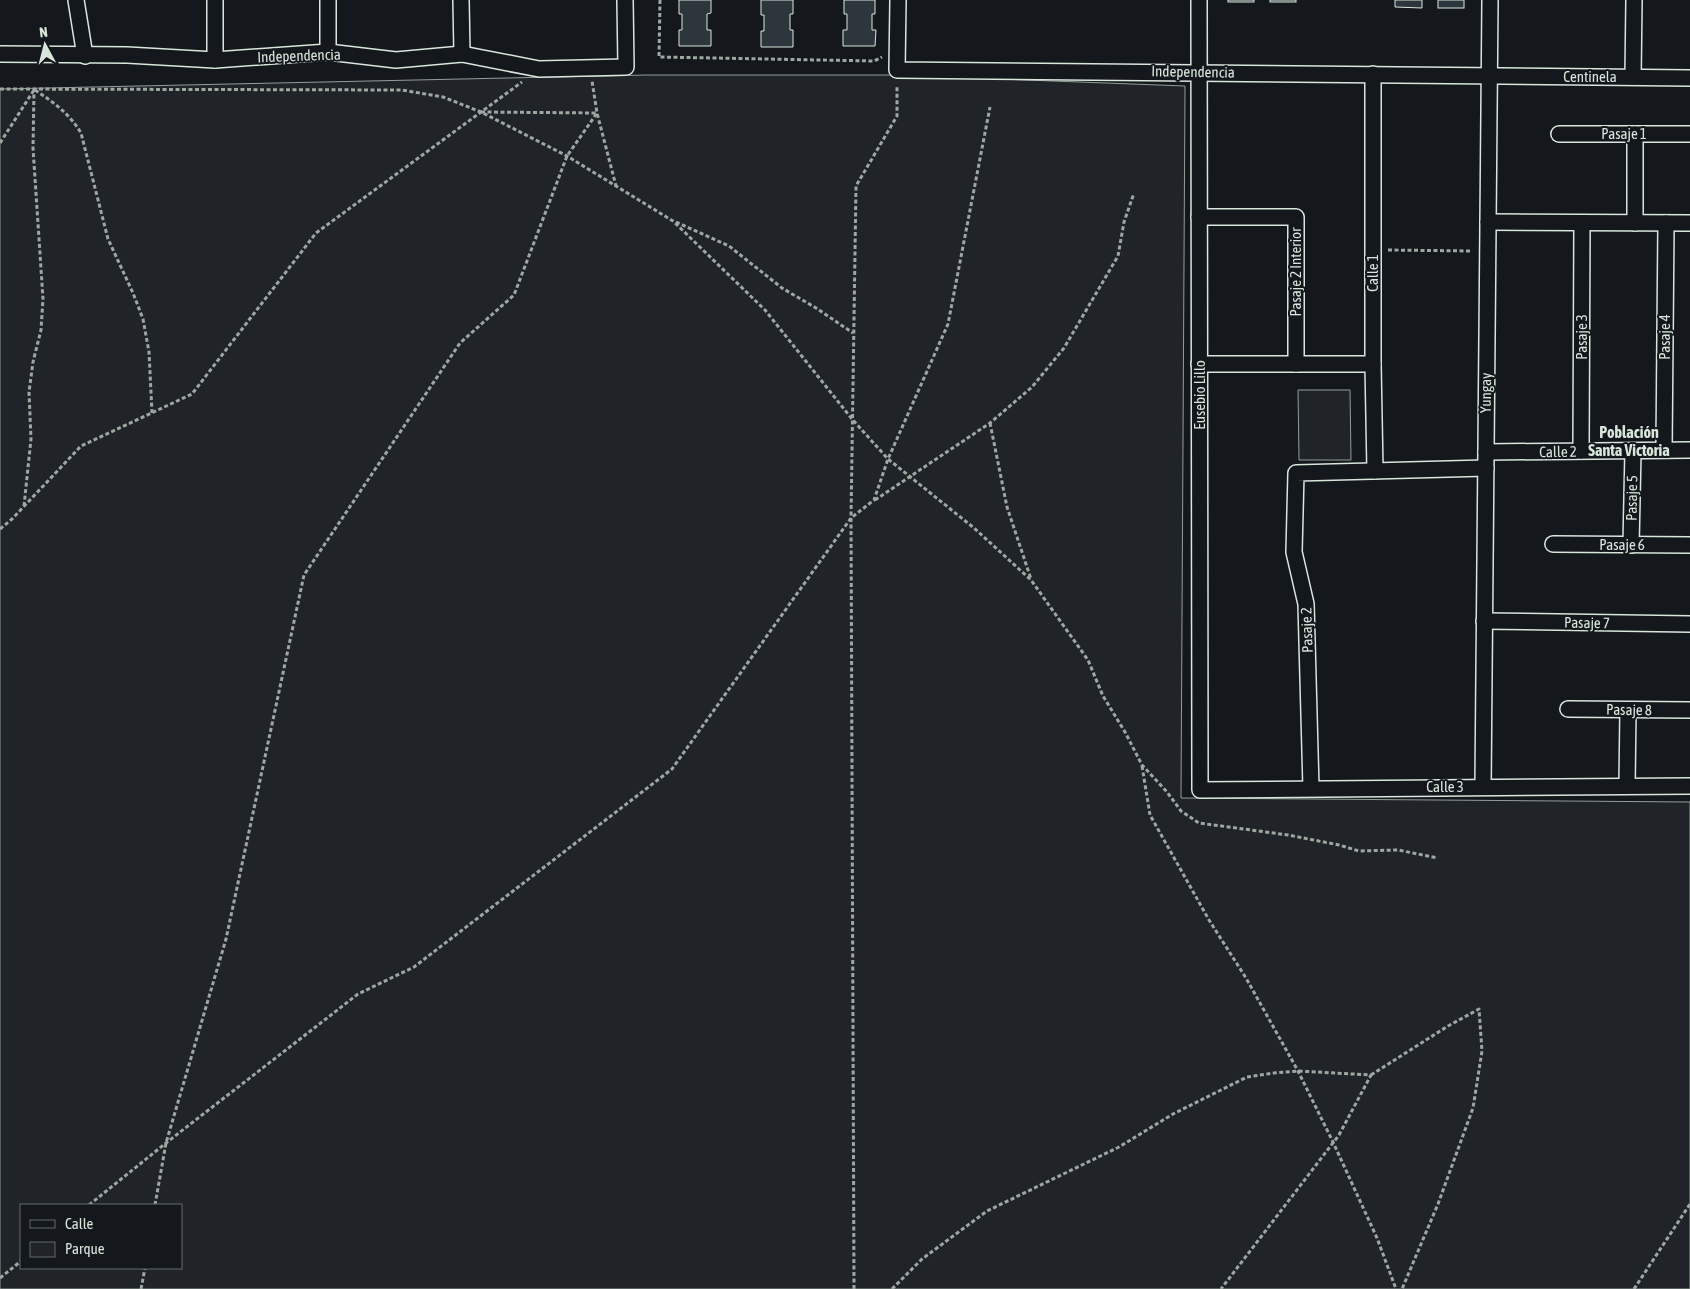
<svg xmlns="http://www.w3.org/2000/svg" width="1690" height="1289" font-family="'Asap Condensed',sans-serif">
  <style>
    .green { fill: #202428; stroke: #939e99; fill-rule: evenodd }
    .building { fill: #2c363c; stroke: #d8e6dc }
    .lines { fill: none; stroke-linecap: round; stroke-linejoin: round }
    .minor-casing { stroke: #d8e6dc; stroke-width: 18 }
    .path { stroke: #9da8a2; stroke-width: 3; stroke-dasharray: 4 2.5; stroke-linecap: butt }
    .minor { stroke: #14181c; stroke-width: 15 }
    .labels { text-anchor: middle; stroke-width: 4; stroke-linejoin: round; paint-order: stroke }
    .street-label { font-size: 15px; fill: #d8e6dc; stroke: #14181c }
    .neighbourhood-label { font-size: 16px; font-weight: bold; fill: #d8e6dc; stroke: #14181c }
  </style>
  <rect width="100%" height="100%" fill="#14181c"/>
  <g class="green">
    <path d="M646,75H894L1185,86L1181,798L1690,802V1289H0V89ZM21,1205H181V1268H21Z"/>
    <path d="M1298,390H1350L1351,460H1299Z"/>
  </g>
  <g class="building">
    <path d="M679,0H711V13L707,14V30H711V46H679V30H682V14H679Z"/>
    <path d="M761,0H793V14H790V30H793V47H761V31H764V15H761Z"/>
    <path d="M844,0H875V14H872V30H876L875,46H843V30H847V14H844Z"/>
    <rect x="1228" y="0" width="26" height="2"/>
    <rect x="1270" y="0" width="26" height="2"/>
    <path d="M1395,0H1422V8L1395,7Z"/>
    <rect x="1438" y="0" width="26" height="8"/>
  </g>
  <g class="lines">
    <defs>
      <g id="minor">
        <path d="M76,0L85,56"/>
        <path d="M328,0V52"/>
        <path d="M461,0L462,54"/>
        <path d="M898,0L897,70L1690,78"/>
        <path d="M1199,0L1200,790L1690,786"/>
        <path d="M0,54L127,55L215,60L328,52L396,60L462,54L539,69L626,67L625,0"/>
        <path d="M215,60V0"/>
        <path d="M1373,74V364L1375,471"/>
        <path d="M1633,77L1634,0"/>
        <path d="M1559,134H1690"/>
        <path d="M1199,217H1296V364"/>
        <path d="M1488,222L1690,223"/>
        <path d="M1635,223V134"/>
        <path d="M1199,364H1373"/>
        <path d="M1664,450L1666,223"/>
        <path d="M1581,451L1582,223"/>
        <path d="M1486,452L1690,450"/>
        <path d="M1553,544L1690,545"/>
        <path d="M1631,545L1633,451"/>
        <path d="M1484,621L1690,624"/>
        <path d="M1568,709L1690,710"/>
        <path d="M1627,786L1628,710"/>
        <path d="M1483,787L1490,0"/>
        <path d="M1311,788L1306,604L1294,552L1296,473L1486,468"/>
      </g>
    </defs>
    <use href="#minor" class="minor-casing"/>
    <g class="path">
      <path d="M660,0L659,57L874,61L882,57"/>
      <path d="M0,89L402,90L443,97L481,112L567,156L673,221L765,310L852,419L888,459L974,528L1031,580L1088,660L1103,696L1125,732L1142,765L1167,792L1181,811L1199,823L1288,835L1339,845L1359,851L1398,850L1438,858"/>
      <path d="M35,90C53,102 69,113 81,133L108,239L133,293L143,319L149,352L152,413"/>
      <path d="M481,112L597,113L616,186"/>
      <path d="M0,143L34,90"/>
      <path d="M676,222L729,246L782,288L816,308L853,333"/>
      <path d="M1388,250L1472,251"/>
      <path d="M990,423L1007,507L1031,579"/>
      <path d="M875,500L990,423L1032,387L1064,348L1118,256L1124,222L1134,193"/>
      <path d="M24,506L31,439L29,392L33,362L41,330L43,299L33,148L34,90"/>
      <path d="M0,529L12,519L81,446L192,394L316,233L522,82"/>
      <path d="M1142,766L1150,815L1209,920L1246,978L1298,1071L1333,1142L1377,1238L1396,1289"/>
      <path d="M1371,1075L1448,1026L1479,1009L1482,1051L1473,1108L1438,1204L1402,1289"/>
      <path d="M89,1205L166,1143L358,994L414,967L672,769L851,518L874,500L888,459L948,324L990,107"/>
      <path d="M155,1205L166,1143L226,939L304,575L460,343L514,295L567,156L597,113L592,81"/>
      <path d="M0,1278L21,1261"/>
      <path d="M141,1289L145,1268"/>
      <path d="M854,1289L851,518L856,186L897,116V86"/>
      <path d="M892,1289L922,1259L987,1211L1119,1147L1173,1114L1247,1077L1274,1073L1298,1071L1371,1075L1339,1135L1221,1289"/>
      <path d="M1634,1289L1690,1204"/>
    </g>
    <use href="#minor" class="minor"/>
  </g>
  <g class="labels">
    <g class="street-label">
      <text transform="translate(299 56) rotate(-2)" y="5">Independencia</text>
      <text transform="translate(1193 72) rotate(1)" y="5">Independencia</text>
      <text x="1590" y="82">Centinela</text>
      <text x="1624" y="139">Pasaje 1</text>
      <text transform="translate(1296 272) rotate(-90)" y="5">Pasaje 2 Interior</text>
      <text transform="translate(1373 273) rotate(-90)" y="5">Calle 1</text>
      <text transform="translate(1582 337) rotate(-90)" y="5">Pasaje 3</text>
      <text transform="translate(1665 337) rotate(-90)" y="5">Pasaje 4</text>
      <text transform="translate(1486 393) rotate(-89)" y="5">Yungay</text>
      <text transform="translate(1200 395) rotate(-90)" y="5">Eusebio Lillo</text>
      <text transform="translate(1558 452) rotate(-1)" y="5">Calle 2</text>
      <text transform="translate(1632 498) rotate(-89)" y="5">Pasaje 5</text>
      <text x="1622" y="550">Pasaje 6</text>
      <text transform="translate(1587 623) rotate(1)" y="5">Pasaje 7</text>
      <text transform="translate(1307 630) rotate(-92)" y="5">Pasaje 2</text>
      <text transform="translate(1629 710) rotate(1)" y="5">Pasaje 8</text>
      <text x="1445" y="792">Calle 3</text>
    </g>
    <g class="neighbourhood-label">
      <text x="1629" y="438">Población<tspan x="1629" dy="18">Santa Victoria</tspan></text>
    </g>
  </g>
  <rect x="20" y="1204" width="162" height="65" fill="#14181c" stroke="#626a69"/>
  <rect x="30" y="1220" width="25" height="8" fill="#14181c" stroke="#626a69"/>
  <text x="65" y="1229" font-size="15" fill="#d8e6dc">Calle</text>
  <rect x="30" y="1242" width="25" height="15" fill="#202428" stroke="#626a69"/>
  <text x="65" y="1254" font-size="15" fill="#d8e6dc">Parque</text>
  <g transform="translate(45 45) rotate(353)" stroke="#14181c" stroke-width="4" paint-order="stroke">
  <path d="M0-4L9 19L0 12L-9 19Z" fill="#d8e6dc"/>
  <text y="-8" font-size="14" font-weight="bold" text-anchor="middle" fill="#d8e6dc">N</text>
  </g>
</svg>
